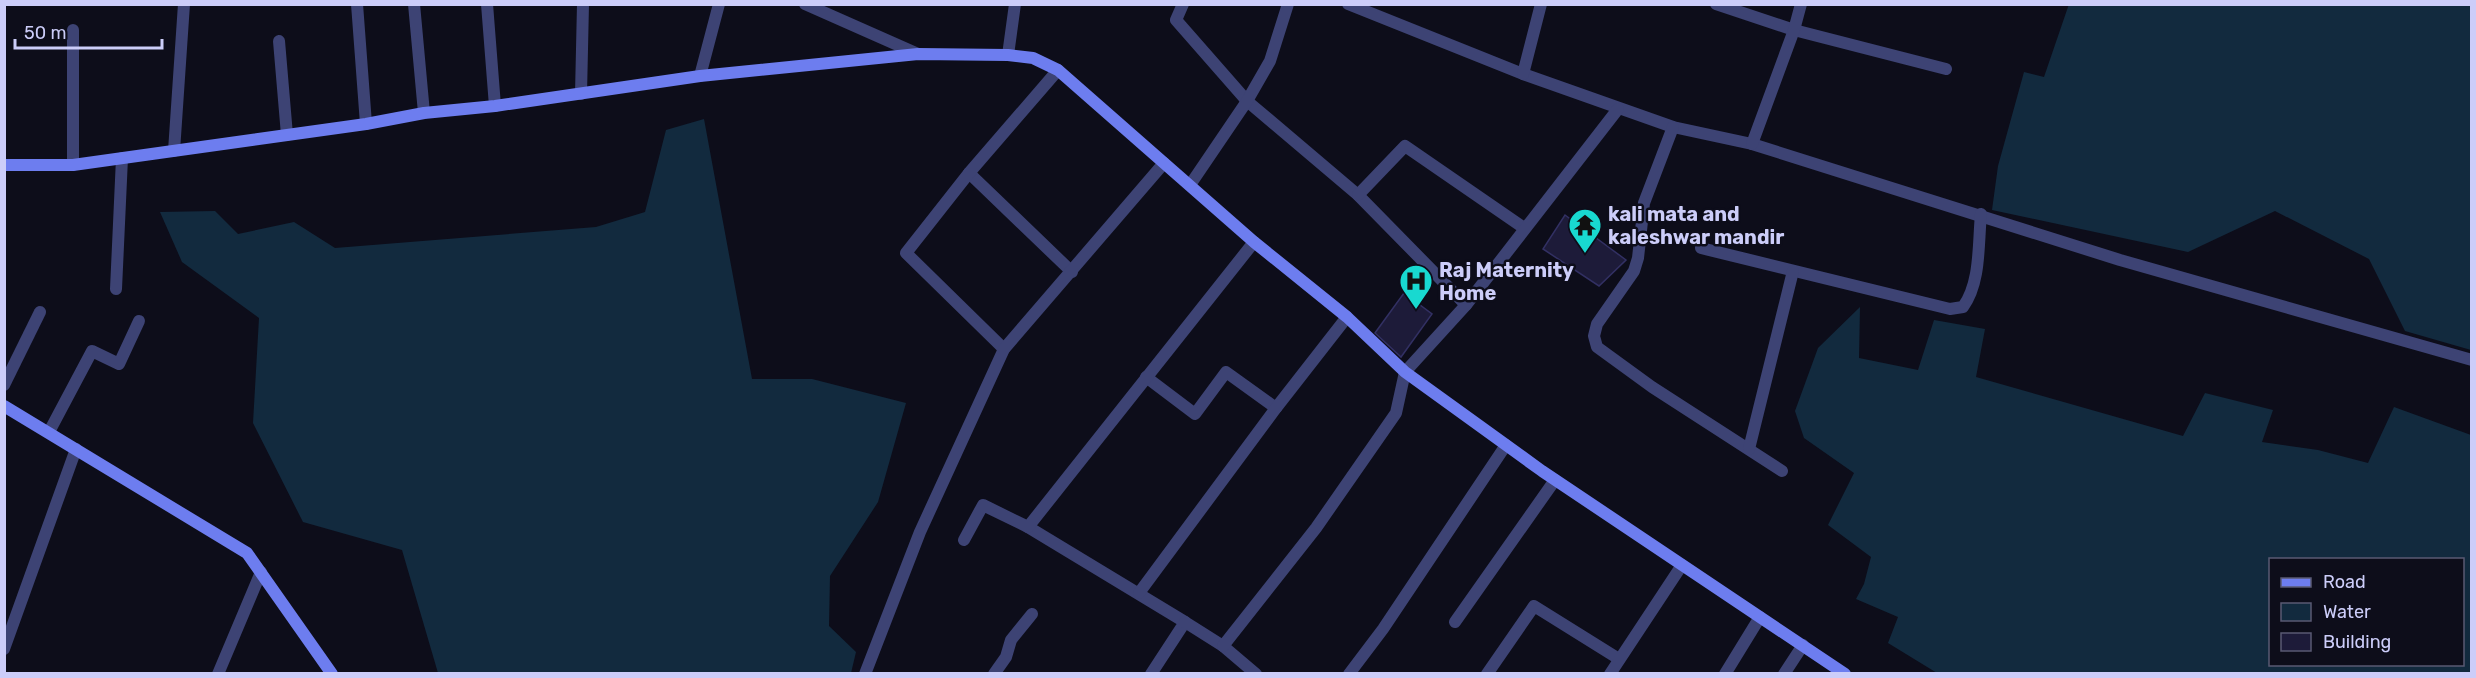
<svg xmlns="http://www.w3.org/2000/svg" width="2476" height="678" font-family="Rubik,sans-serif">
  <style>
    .water { fill: #122a3e; fill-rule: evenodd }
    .building { fill: #1d1b39; stroke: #323063; stroke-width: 1.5 }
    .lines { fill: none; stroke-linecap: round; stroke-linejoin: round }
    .street { stroke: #3d4374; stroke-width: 12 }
    .secondary { stroke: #6d7def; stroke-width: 12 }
    .labels { text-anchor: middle; stroke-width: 5; stroke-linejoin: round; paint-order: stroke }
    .poi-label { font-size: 20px; font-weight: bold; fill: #cccdf9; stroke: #0d0d1a; text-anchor: start }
  </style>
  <rect width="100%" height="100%" fill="#0d0d1a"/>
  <g class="water">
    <path d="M2069,4L2471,5V350L2405,331L2369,259L2275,211L2188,252L1992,210L1998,166L2024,72L2044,77Z"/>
    <path d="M704,119L752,379H812L906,403L878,502L830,576L829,626L856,652L851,673H438L402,550L303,522L253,423L259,318L182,262L160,212L215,211L238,234L294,222L335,248L596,227L645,212L666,130Z"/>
    <path d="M1860,307L1859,358L1918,370L1934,320L1985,329L1976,377L2183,436L2205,393L2273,410L2262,442L2318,450L2368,463L2394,407L2471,435V673H1937L1888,643L1898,617L1856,599L1864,584L1871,557L1828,525L1854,473L1804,438L1795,411L1818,348ZM2270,560H2462V664H2270Z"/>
  </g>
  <g class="building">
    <path d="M1565,215L1626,260L1599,286L1543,249Z"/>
    <path d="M1404,293L1432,314L1401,357L1375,333Z"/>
  </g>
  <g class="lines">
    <g class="street">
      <path d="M357,4L366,124"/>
      <path d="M414,4L424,113"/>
      <path d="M487,4L495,106"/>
      <path d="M805,4L918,54"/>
      <path d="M1183,4L1176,20L1247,101L1358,195L1466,305"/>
      <path d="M1348,4L1523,74L1673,127L1752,144L2120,260L2472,360"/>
      <path d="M1716,4L1794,30L1946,69"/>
      <path d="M73,30V165"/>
      <path d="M279,41L287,135"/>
      <path d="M1008,55L1015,4"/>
      <path d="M1523,74L1541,4"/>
      <path d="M700,76L719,4"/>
      <path d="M581,94L583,4"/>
      <path d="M1673,127L1644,203L1638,258L1634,271L1597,324L1594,336L1597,347L1652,387L1782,471"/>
      <path d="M1752,144L1794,30L1801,4"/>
      <path d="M174,151L184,4"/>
      <path d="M969,173L1072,272"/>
      <path d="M1190,185L1247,101L1270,61L1288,4"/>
      <path d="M1358,195L1405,146L1524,228"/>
      <path d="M1701,248L1950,309L1963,307C1981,282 1978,244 1981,214"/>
      <path d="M116,289L122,158"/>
      <path d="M1004,349L906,253L969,173L1058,70"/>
      <path d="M1146,377L1195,414L1226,372L1276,408"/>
      <path d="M4,385L40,312"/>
      <path d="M49,432L92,351L119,364L139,321"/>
      <path d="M1749,449L1793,271"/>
      <path d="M1028,527L1185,622L1151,674"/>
      <path d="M964,540L983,505L1028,527L1254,242"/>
      <path d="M1139,593L1276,408L1347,317"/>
      <path d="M1185,622L1223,646L1256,674"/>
      <path d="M1455,622L1555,480"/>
      <path d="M1223,646L1316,528L1396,413L1405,372L1466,305L1618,109"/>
      <path d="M4,649L76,449"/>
      <path d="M218,674L261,572"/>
      <path d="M865,674L920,532L1004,349L1164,163"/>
      <path d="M994,674L1006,657L1011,640L1032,614"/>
      <path d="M1349,674L1383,629L1506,445"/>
      <path d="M1487,674L1534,606L1619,659"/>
      <path d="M1610,674L1682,565"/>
      <path d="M1725,674L1760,617"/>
      <path d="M1784,674L1803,645"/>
    </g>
    <g class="secondary">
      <path d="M4,165H73L366,124L424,113L495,106L700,76L918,54L1008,55L1033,58L1058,70L1254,242L1347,317L1405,372L1542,471L1845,674"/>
      <path d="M4,406L247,553L332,674"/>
    </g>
  </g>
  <defs>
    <symbol id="temple-pin" viewBox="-11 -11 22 30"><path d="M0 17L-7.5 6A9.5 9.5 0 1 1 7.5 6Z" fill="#18d9d0" stroke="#0d0d1a"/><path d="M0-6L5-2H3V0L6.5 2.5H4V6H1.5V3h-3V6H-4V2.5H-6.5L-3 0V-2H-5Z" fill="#111"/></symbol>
    <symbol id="hospital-pin" viewBox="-11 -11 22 30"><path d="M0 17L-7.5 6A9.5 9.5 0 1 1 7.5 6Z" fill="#18d9d0" stroke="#0d0d1a"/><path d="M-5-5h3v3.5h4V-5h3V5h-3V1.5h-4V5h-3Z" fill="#111"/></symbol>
  </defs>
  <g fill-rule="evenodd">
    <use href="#temple-pin" x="1566" y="206" width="38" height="52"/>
    <use href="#hospital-pin" x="1397" y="262" width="38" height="52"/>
  </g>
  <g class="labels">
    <g class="poi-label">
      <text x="1608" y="221">kali mata and<tspan x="1608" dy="23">kaleshwar mandir</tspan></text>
      <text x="1439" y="277">Raj Maternity<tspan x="1439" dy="23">Home</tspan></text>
    </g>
  </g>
  <rect width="2476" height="678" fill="none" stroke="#cccdf9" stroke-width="12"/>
  <rect x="2269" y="558" width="195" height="108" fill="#0d0d1a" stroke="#595a73" stroke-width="1.5"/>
  <rect x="2281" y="578" width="30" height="9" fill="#6d7def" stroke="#595a73" stroke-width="1.5"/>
  <text x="2323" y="588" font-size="18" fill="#cccdf9">Road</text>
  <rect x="2281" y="603" width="30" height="18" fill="#122a3e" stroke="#595a73" stroke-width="1.5"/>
  <text x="2323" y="618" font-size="18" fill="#cccdf9">Water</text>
  <rect x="2281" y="633" width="30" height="18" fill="#1d1b39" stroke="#595a73" stroke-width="1.5"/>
  <text x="2323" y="648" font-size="18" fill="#cccdf9">Building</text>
  <path d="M15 39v9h147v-9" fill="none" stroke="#cccdf9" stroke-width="3"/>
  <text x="24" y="39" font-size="18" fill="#cccdf9" stroke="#0d0d1a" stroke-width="4.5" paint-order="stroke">50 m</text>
</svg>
